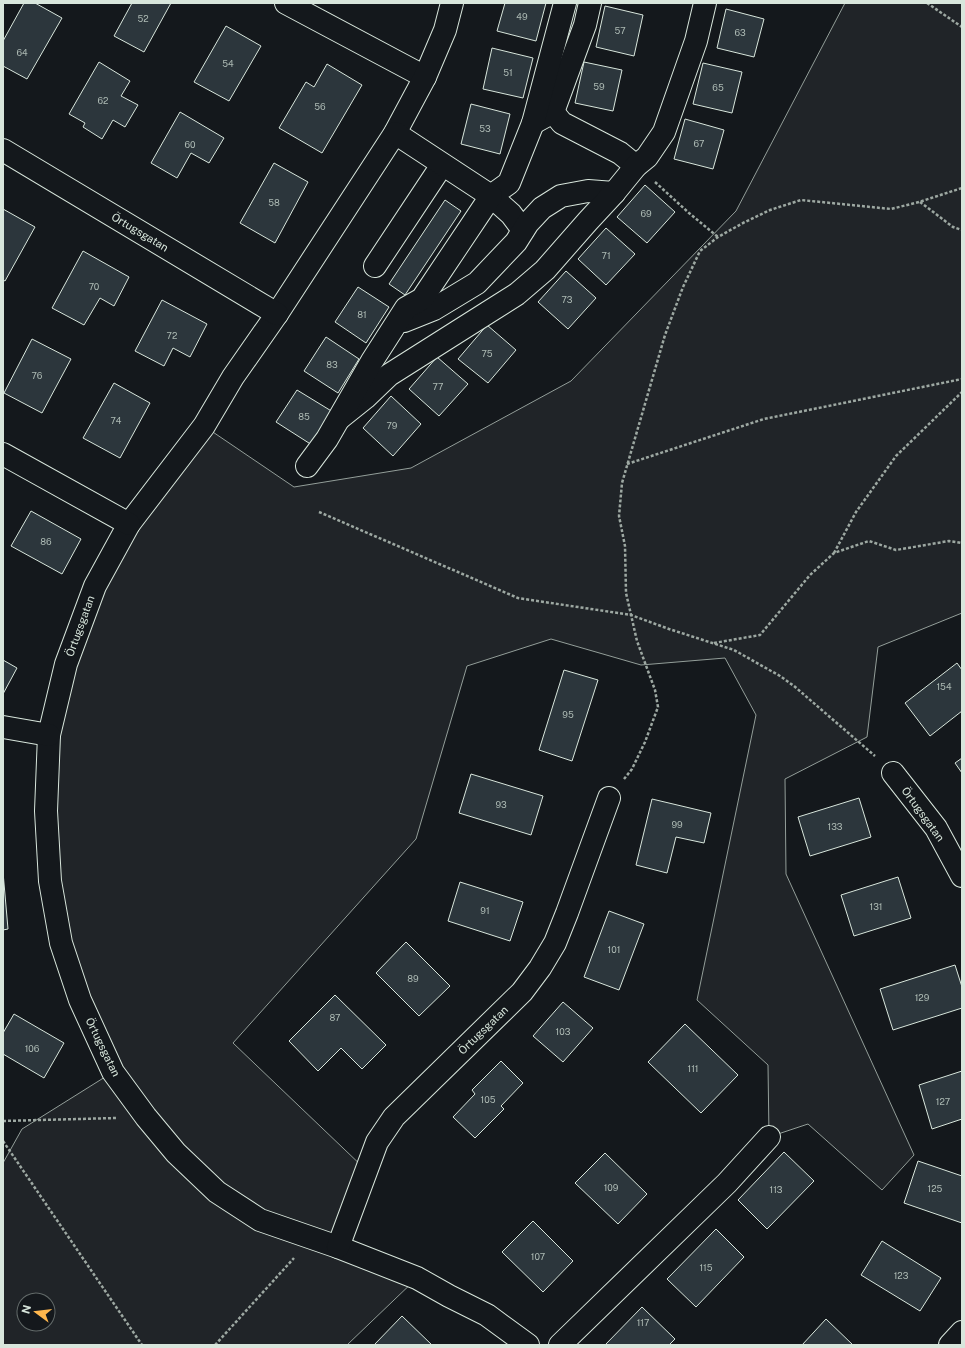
<svg xmlns="http://www.w3.org/2000/svg" width="965" height="1348" font-family="'Public Sans',sans-serif">
  <style>
    .green { fill: #202428; stroke: #939e99; fill-rule: evenodd }
    .building { fill: #2c363c; stroke: #d8e6dc }
    .lines { fill: none; stroke-linecap: round; stroke-linejoin: round }
    .minor-casing { stroke: #d8e6dc; stroke-width: 24 }
    .path { stroke: #9da8a2; stroke-width: 2.5; stroke-dasharray: 3 2; stroke-linecap: butt }
    .minor { stroke: #14181c; stroke-width: 22 }
    .labels { text-anchor: middle; stroke-width: 3; stroke-linejoin: round; paint-order: stroke }
    .number-label { font-size: 9px; fill: #adbab4 }
    .street-label { font-size: 11px; fill: #d8e6dc; stroke: #14181c }
  </style>
  <rect width="100%" height="100%" fill="#14181c"/>
  <path class="green" d="M845,3H962V613L878,647L867,737L785,779L786,874L914,1155L882,1190L808,1124L769,1137L768,1065L697,1000L756,715L725,658L641,665L551,639L467,666L416,839L233,1043L366,1170L338,1247L417,1278L347,1345H3V1163L22,1129L113,1072L61,943L49,735L95,586L204,426L294,487L411,468L571,381L736,211ZM24,1300H48V1324H24Z"/>
  <g class="building">
    <path d="M24,3H35L62,18L27,79L3,66V41Z"/>
    <path d="M132,3H171L144,52L114,36Z"/>
    <path d="M505,3H546L536,41L497,31Z"/>
    <path d="M605,6L643,15L634,56L596,47Z"/>
    <path d="M726,9L764,19L754,57L717,48Z"/>
    <path d="M226,26L261,46L229,101L194,82Z"/>
    <path d="M492,48L533,58L523,98L483,89Z"/>
    <path d="M99,62L130,81L121,96L138,105L125,127L113,120L102,139L83,127L85,123L69,114Z"/>
    <path d="M584,62L622,70L613,111L575,103Z"/>
    <path d="M703,63L742,72L732,113L693,104Z"/>
    <path d="M327,64L362,85L322,153L279,128L306,82L314,87Z"/>
    <path d="M471,104L510,114L500,154L461,144Z"/>
    <path d="M180,112L224,138L209,163L191,153L177,178L151,163Z"/>
    <path d="M685,119L724,130L713,169L674,159Z"/>
    <path d="M274,163L308,182L275,243L240,223Z"/>
    <path d="M645,185L675,212L647,243L617,217Z"/>
    <path d="M445,200L461,211L405,295L389,284Z"/>
    <path d="M3,209L35,227L5,281L3,280Z"/>
    <path d="M606,228L635,254L606,285L578,259Z"/>
    <path d="M83,251L129,277L114,306L100,298L84,325L52,308Z"/>
    <path d="M566,271L596,298L568,329L538,302Z"/>
    <path d="M358,287L389,307L366,343L335,322Z"/>
    <path d="M162,300L207,324L190,357L173,348L164,366L135,351Z"/>
    <path d="M487,325L516,350L488,383L458,359Z"/>
    <path d="M326,337L359,359L338,393L304,371Z"/>
    <path d="M32,339L71,359L42,413L4,393Z"/>
    <path d="M437,357L468,384L439,416L409,389Z"/>
    <path d="M114,383L150,403L120,458L83,438Z"/>
    <path d="M297,390L333,412L312,445L276,422Z"/>
    <path d="M391,396L421,424L393,456L363,428Z"/>
    <path d="M31,511L81,539L62,574L11,546Z"/>
    <path d="M3,660L17,668L3,694Z"/>
    <path d="M957,663L962,670V711L930,736L905,703Z"/>
    <path d="M564,670L598,680L572,761L539,750Z"/>
    <path d="M962,758V773L955,763Z"/>
    <path d="M471,774L543,796L531,835L459,813Z"/>
    <path d="M859,798L871,837L810,856L798,817Z"/>
    <path d="M652,799L711,813L704,843L676,837L667,873L636,865Z"/>
    <path d="M3,872L8,929L3,930Z"/>
    <path d="M898,877L911,918L854,936L841,895Z"/>
    <path d="M460,882L523,902L510,941L448,921Z"/>
    <path d="M609,911L644,924L619,990L584,977Z"/>
    <path d="M406,942L450,986L419,1016L376,973Z"/>
    <path d="M955,965L962,987V1008L893,1030L880,989Z"/>
    <path d="M335,995L386,1045L362,1069L341,1048L318,1071L289,1041Z"/>
    <path d="M563,1002L593,1028L563,1062L533,1036Z"/>
    <path d="M14,1014L64,1043L44,1078L3,1054V1033Z"/>
    <path d="M685,1024L738,1075L701,1113L648,1062Z"/>
    <path d="M501,1061L523,1083L501,1106L504,1109L475,1138L453,1117L475,1094L472,1090Z"/>
    <path d="M962,1071V1119L932,1129L919,1085Z"/>
    <path d="M784,1152L814,1181L767,1229L738,1200Z"/>
    <path d="M605,1153L647,1194L618,1224L575,1183Z"/>
    <path d="M918,1161L962,1176V1223L904,1203Z"/>
    <path d="M533,1221L573,1261L543,1292L502,1252Z"/>
    <path d="M716,1229L744,1257L696,1307L667,1279Z"/>
    <path d="M882,1241L941,1278L920,1311L861,1275Z"/>
    <path d="M642,1307L675,1339L669,1345H605Z"/>
    <path d="M402,1316L432,1345H374Z"/>
    <path d="M826,1319L853,1345H802Z"/>
  </g>
  <g class="lines">
    <defs>
      <g id="minor">
        <path d="M286,3L425,77"/>
        <path d="M452,3L445,30L425,77L395,133L277,314L233,377L204,426L129,524L95,586L66,664L49,735L46,811L50,881L61,943L80,1000L113,1072L146,1117L176,1153L217,1192L260,1220L338,1247L417,1278L449,1296L487,1315L528,1345"/>
        <path d="M553,112L562,123L620,153L636,166"/>
        <path d="M533,123L553,112L585,25L590,3"/>
        <path d="M3,150L277,314"/>
        <path d="M523,230L511,214L491,196L509,183L533,123L565,3"/>
        <path d="M375,266L442,165"/>
        <path d="M404,321L434,309L477,283L516,242L528,223L542,208L561,196L588,191L614,193"/>
        <path d="M340,418L365,398L389,375L487,313L517,294L545,270L588,221L614,193L636,166L647,157L664,132L696,41L705,3"/>
        <path d="M3,454L129,524"/>
        <path d="M307,466L327,439L372,361L406,308L422,299L491,196L395,133"/>
        <path d="M3,727L49,735"/>
        <path d="M893,773L936,828L962,876"/>
        <path d="M338,1247L377,1142L394,1117L522,992L540,968L555,943L567,913L609,798"/>
        <path d="M560,1345L727,1183L769,1137"/>
        <path d="M950,1345L962,1332"/>
      </g>
    </defs>
    <use href="#minor" class="minor-casing"/>
    <g class="path">
      <path d="M927,3L962,27"/>
      <path d="M655,182L689,213L718,237"/>
      <path d="M920,202L953,227L962,230"/>
      <path d="M627,464L764,419L962,379"/>
      <path d="M319,512L518,598L631,615L669,629L734,650L780,676L794,686L875,756"/>
      <path d="M834,553L856,512L896,456L962,392"/>
      <path d="M714,643L760,635L810,575L834,553L869,541L896,550L949,541L962,543"/>
      <path d="M624,779L632,769L645,742L658,707L655,690L637,641L626,593L625,546L619,516L622,483L665,335L683,287L700,251L718,237L743,223L770,210L801,200L891,209L919,202L962,188"/>
      <path d="M3,1121L116,1118"/>
      <path d="M3,1141L142,1345"/>
      <path d="M215,1345L294,1258"/>
    </g>
    <use href="#minor" class="minor"/>
  </g>
  <g class="labels">
    <g class="number-label">
      <text x="522" y="20">49</text>
      <text x="143" y="22">52</text>
      <text x="620" y="34">57</text>
      <text x="740" y="36">63</text>
      <text x="22" y="56">64</text>
      <text x="228" y="67">54</text>
      <text x="508" y="76">51</text>
      <text x="599" y="90">59</text>
      <text x="718" y="91">65</text>
      <text x="103" y="104">62</text>
      <text x="320" y="110">56</text>
      <text x="485" y="132">53</text>
      <text x="699" y="147">67</text>
      <text x="190" y="148">60</text>
      <text x="274" y="206">58</text>
      <text x="646" y="217">69</text>
      <text x="606" y="259">71</text>
      <text x="94" y="290">70</text>
      <text x="567" y="303">73</text>
      <text x="362" y="318">81</text>
      <text x="172" y="339">72</text>
      <text x="487" y="357">75</text>
      <text x="332" y="368">83</text>
      <text x="37" y="379">76</text>
      <text x="438" y="390">77</text>
      <text x="304" y="420">85</text>
      <text x="116" y="424">74</text>
      <text x="392" y="429">79</text>
      <text x="46" y="545">86</text>
      <text x="944" y="690">154</text>
      <text x="568" y="718">95</text>
      <text x="501" y="808">93</text>
      <text x="677" y="828">99</text>
      <text x="835" y="830">133</text>
      <text x="876" y="910">131</text>
      <text x="485" y="914">91</text>
      <text x="614" y="953">101</text>
      <text x="413" y="982">89</text>
      <text x="922" y="1001">129</text>
      <text x="335" y="1021">87</text>
      <text x="563" y="1035">103</text>
      <text x="32" y="1052">106</text>
      <text x="693" y="1072">111</text>
      <text x="488" y="1103">105</text>
      <text x="943" y="1105">127</text>
      <text x="611" y="1191">109</text>
      <text x="935" y="1192">125</text>
      <text x="776" y="1193">113</text>
      <text x="538" y="1260">107</text>
      <text x="706" y="1271">115</text>
      <text x="901" y="1279">123</text>
      <text x="643" y="1326">117</text>
    </g>
    <g class="street-label">
      <text transform="translate(140 232) rotate(31)" y="4">Örtugsgatan</text>
      <text transform="translate(80 626) rotate(-70)" y="4">Örtugsgatan</text>
      <text transform="translate(923 814) rotate(54)" y="4">Örtugsgatan</text>
      <text transform="translate(483 1030) rotate(-44)" y="4">Örtugsgatan</text>
      <text transform="translate(103 1047) rotate(64)" y="4">Örtugsgatan</text>
    </g>
  </g>
  <rect width="965" height="1348" fill="none" stroke="#d8e6dc" stroke-width="8"/>
  <g transform="translate(36 1312) rotate(285)"><circle r="19" fill="#14181c" stroke="#626a69"/>
  <path d="M0-3L7 15L0 10L-7 15Z" fill="#ffb74d"/>
  <text y="-6" font-size="11" font-weight="bold" text-anchor="middle" fill="#d8e6dc">N</text>
  </g>
</svg>
